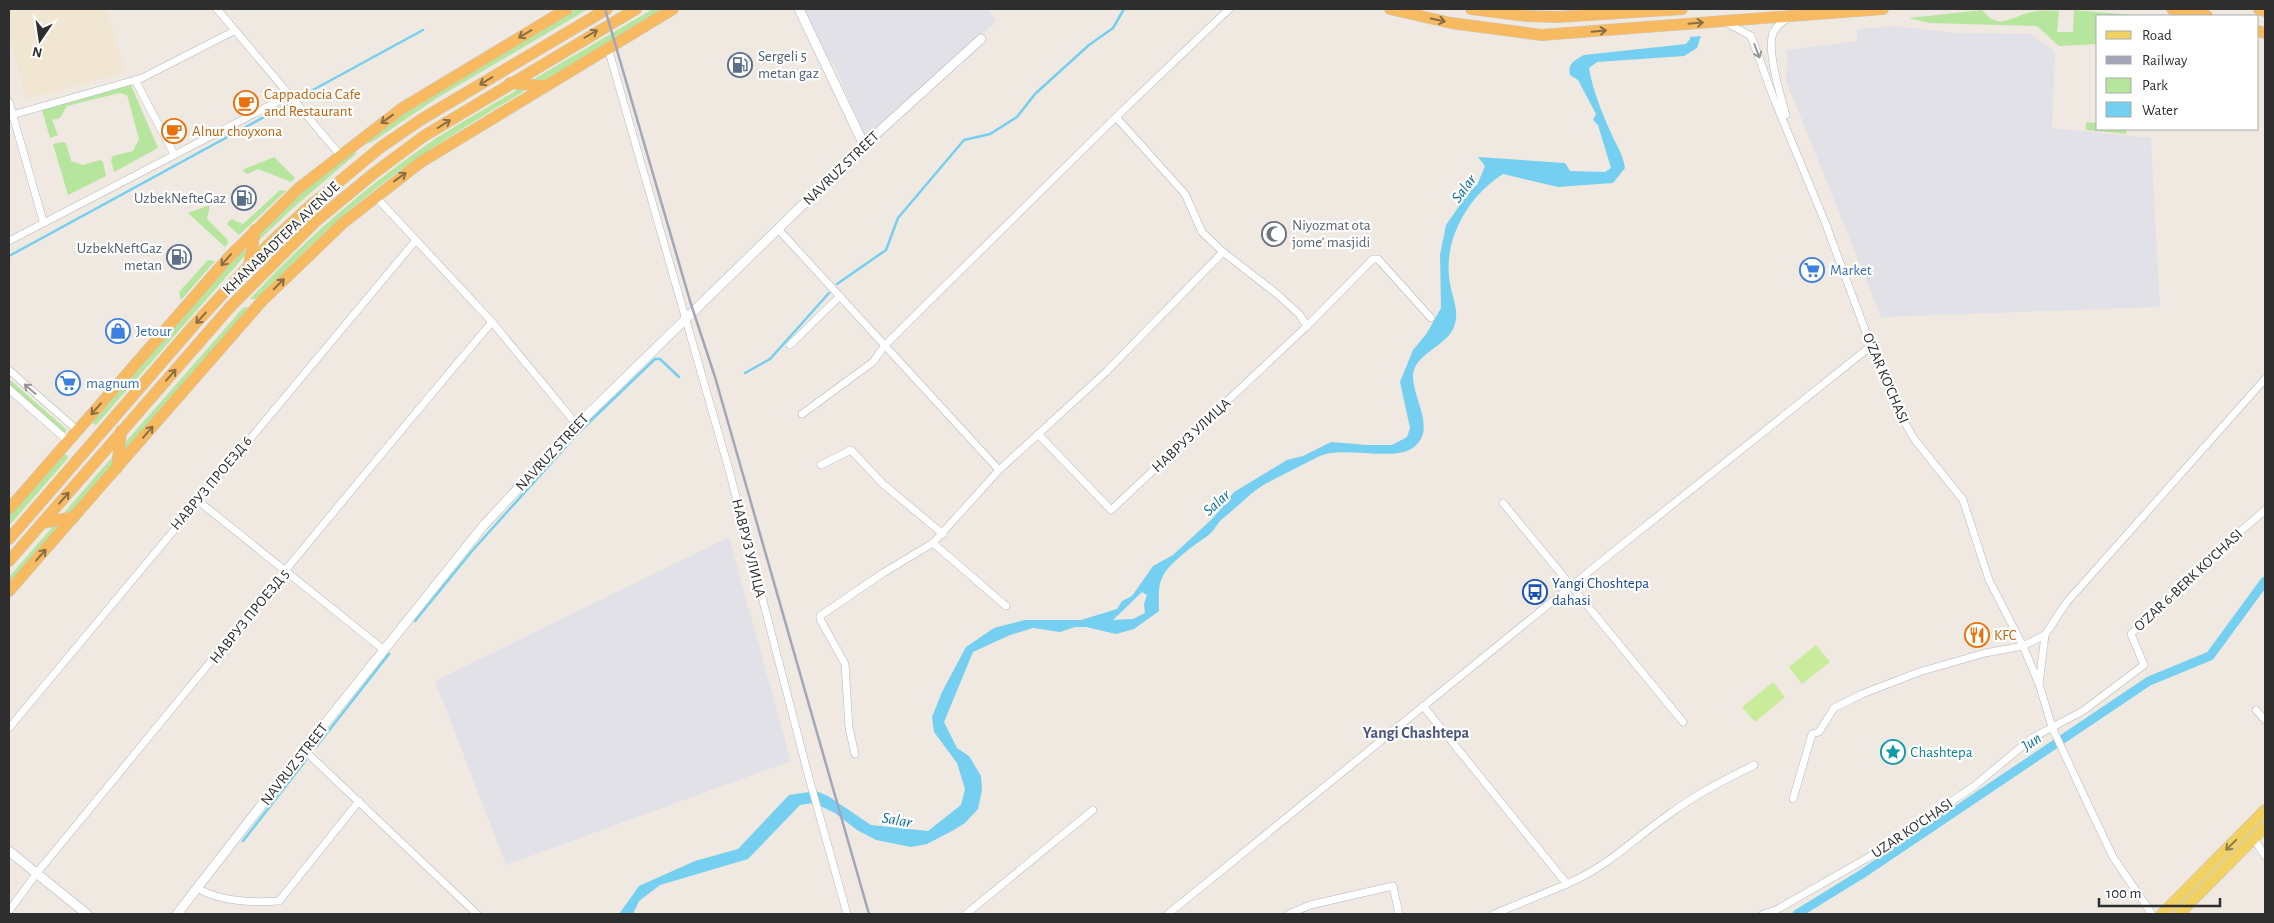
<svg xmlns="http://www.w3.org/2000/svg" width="2274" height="923" font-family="'Alegreya Sans',sans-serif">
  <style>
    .industrial { fill: #e3e1e8 }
    .education { fill: #f0e6d1 }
    .green { fill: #b6e59e }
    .pitch { fill: #c9ec9a }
    .water { fill: #75cff0; fill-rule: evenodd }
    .pier { fill: #efe9e1 }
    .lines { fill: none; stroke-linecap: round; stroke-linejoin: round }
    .stream { stroke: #75cff0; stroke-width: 2.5 }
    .canal { stroke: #75cff0; stroke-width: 9 }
    .minor-casing { stroke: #b4b7c1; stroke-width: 8 }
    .tertiary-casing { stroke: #b4b7c1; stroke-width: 10 }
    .primary-casing { stroke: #c9c9c9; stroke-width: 12 }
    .trunk-casing { stroke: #c9c9c9; stroke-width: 12 }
    .minor { stroke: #fff; stroke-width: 7 }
    .tertiary { stroke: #fff; stroke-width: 9 }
    .primary { stroke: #f2d163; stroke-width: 11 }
    .trunk { stroke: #f8ba60; stroke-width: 11 }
    .rail { stroke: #a3a6b8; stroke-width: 2.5 }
    .oneway { stroke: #896d44 }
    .oneway2 { stroke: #969696 }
    .oneway3 { stroke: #908048 }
    .labels { text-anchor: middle; stroke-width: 4.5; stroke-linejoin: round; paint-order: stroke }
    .service-label { font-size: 15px; fill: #4e5e75; stroke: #fff; text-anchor: end }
    .food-label { font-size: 15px; fill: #c56008; stroke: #fff; text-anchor: start }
    .street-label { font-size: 15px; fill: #2e2e2e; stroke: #fff }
    .worship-label { font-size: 15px; fill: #5b616d; stroke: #fff; text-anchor: start }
    .shop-label { font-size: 15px; fill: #366cbe; stroke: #fff; text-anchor: start }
    .transit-label { font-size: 15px; fill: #164399; stroke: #fff; text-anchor: start }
    .culture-label { font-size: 15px; fill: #0d838f; stroke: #fff; text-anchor: start }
    .water-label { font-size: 16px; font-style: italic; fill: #0d6fa3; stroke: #fff }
    .neighbourhood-label { font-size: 16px; font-weight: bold; fill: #4d5680; stroke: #fff }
  </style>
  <rect width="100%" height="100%" fill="#efe9e1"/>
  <g class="industrial">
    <path d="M801,9H987L997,21L866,138L834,65L817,43Z"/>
    <path d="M1895,26L1954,33L2031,34L2055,52L2052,128L2151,138L2160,307L1881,317L1786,81L1787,50L1857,41V29Z"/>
    <path d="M729,537L791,761L506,865L435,681Z"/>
  </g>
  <path class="education" d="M9,9H106L125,73L26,99L9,33Z"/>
  <g class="green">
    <path d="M577,9H588L437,98L372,142L363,145C423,91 507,50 577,9Z"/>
    <path d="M653,9H663L542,82L534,79Z"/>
    <path d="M1982,10C1997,28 2005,21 2024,14C2036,10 2047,10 2059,11L2057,32H2073L2074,10L2133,15L2098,16V44L2059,46L2037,26L1929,23L1909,18Z"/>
    <path d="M131,85L158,148L114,172L111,160L113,156L133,151L139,139L127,95L119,93L67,106L60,118L52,120L58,135L50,138L42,110Z"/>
    <path d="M520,88L524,89L523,92C475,121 427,149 382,184C337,218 297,257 259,299H250C304,241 362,189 428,144C457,124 489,107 520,88Z"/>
    <path d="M2086,122L2098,123V129H2127L2126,134L2086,130Z"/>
    <path d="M62,142L66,143L71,161L83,165L100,160L103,162L106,176L68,195L53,144Z"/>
    <path d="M349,153H357L293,208L256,243L257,235L290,202Z"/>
    <path d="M274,157L295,178L291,182L258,169L247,174L242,170Z"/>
    <path d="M280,190L286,191L239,235L227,224L231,219L243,224Z"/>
    <path d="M210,205L207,219L227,239L228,243L225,247L188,213Z"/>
    <path d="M242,250L248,252L96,425L92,423Z"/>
    <path d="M208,260L215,261L181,300L179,292Z"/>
    <path d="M251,307L127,449L124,450L123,445L243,308Z"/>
    <path d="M9,379L67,430L64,433L9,385Z"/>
    <path d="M63,454L67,455L68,458L9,526V514Z"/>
    <path d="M114,455L113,465L72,512L64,513Z"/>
    <path d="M54,525L61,526L9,585V577Z"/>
  </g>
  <g class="pitch">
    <path d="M1816,645L1830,662L1802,684L1789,667Z"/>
    <path d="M1773,682L1785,697L1755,722L1742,707Z"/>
  </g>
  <path class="water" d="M1686,9L1702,33L1697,48L1684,56L1597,62L1589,68C1592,88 1603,116 1612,135C1617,147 1623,154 1625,168L1613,183L1558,187L1503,174C1468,196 1442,241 1450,283C1452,298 1460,311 1454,327C1446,347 1415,353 1413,375C1412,399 1439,432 1411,449C1394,460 1348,448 1326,454C1317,456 1309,462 1302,465C1286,474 1267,481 1252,493C1242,502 1232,511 1221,520C1216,525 1213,533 1206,537C1194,545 1171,562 1164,574C1157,585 1159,599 1159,611L1134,629L1116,634L1086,627H1075L1060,632L1033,628L1010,635L973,652L944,722L957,748L969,756L981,776L982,790L978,809L965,823L952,831L927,844L911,847L876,840L857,830L835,813L814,803L800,805L748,859L660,885L639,901L633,914H619L639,886L695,861L738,849L789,795L816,791L828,796L871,825L928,831L961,805L965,789L957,763L934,732L932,717L942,692L966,647L994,628L1025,620H1081L1117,609L1122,601L1132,596L1153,566L1173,555L1212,519L1234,492L1287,460L1303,456L1331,442L1367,445H1392L1407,437L1410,428L1400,382L1413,350L1427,333L1441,308L1440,255L1446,225L1462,202V194L1477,185L1485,166L1478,157L1565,163L1570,171L1605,172L1611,168L1598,125L1593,120L1596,114L1578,80L1570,75C1567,64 1575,60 1584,55L1686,44L1690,39ZM1142,592L1147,595L1144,604L1145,613L1133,619L1113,620Z"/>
  <path class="pier" d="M1684,9H1703L1704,36L1687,37Z"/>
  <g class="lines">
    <g class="stream">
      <path d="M300,97L423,30"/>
      <path d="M9,256L288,104"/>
      <path d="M837,284L886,250L898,218L964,140L990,134L1017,117L1035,94L1089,45L1113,28L1124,9"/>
      <path d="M745,373L770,359L829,293"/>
      <path d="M415,621L472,551L579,432L655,359H660L679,377"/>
      <path d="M316,747L389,654"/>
      <path d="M243,841L306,760"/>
    </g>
    <path class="canal" d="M1797,914L1862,874L2149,681L2210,656L2265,581"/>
    <defs>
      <g id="minor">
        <path d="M217,9L340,155"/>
        <path d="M1725,22L1751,36L1774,99L1825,222L1871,346L1900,415L1915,440L1963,500L1989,580L2023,646L1985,653L1919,672L1862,694L1834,708L1819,732L1812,734L1793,799"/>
        <path d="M608,48L729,470L809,778L847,914"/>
        <path d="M135,80L174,154"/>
        <path d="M9,102L43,221"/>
        <path d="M12,115L142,78L234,31"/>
        <path d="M1786,115C1781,97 1765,47 1774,31C1777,25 1784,21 1789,17"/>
        <path d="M1116,117L1185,194L1202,232L1223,252L1277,294L1299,314L1307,326"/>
        <path d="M375,196L492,322L577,425"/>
        <path d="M778,229L999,470"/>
        <path d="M9,241L290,95"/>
        <path d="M790,345L840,296"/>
        <path d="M9,370L77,430"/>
        <path d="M9,389L68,441"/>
        <path d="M802,414L873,362L885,345L1116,117L1229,9"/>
        <path d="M1038,434L1111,510L1307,326L1373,259H1378L1431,318"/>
        <path d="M821,465L851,450L883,484L943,534"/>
        <path d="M197,500L384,650"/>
        <path d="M1503,503L1683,722"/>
        <path d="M933,543L1006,606"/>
        <path d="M2045,635L2023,646L2039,684L2052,727L2084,796L2113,857L2152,914"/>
        <path d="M2039,684L2045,635L2066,603L2265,379"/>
        <path d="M1423,706L1567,884L1494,914"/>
        <path d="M2256,710L2265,720"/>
        <path d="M9,728L416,240"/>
        <path d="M304,750L477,914"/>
        <path d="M855,754L849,728L845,664L820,619V616L883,573L933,543L999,470L1106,372L1223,252"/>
        <path d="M2254,839L2265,856"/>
        <path d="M1567,884C1610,865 1631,841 1668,815C1695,795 1724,780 1754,765"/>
        <path d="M197,888C221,902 251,903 279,901L359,801"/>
        <path d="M9,911L36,874C188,690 338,504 492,322"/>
        <path d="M966,914L1093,810"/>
        <path d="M1168,914L1613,552L1871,346"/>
        <path d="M1289,914L1310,905L1393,886L1399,914"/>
        <path d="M1763,914L1776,910L1869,857L1973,787L2032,738L2083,711L2144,665L2131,634L2207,560L2265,510"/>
      </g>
      <g id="tertiary">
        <path d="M799,9L864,145"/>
        <path d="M9,851L87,914"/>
        <path d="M177,914L304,750L484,525L577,425L864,145L981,39"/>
      </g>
      <g id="primary">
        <path d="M2162,914L2265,810"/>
        <path d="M2179,914L2265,827"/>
      </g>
      <g id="trunk">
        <path d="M1390,9L1451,23L1542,35L1883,9"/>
        <path d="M1471,9L1527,16L1558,17L1682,9"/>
        <path d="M2172,9L2207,16"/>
        <path d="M2259,9L2265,11"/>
        <path d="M2258,31L2265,33"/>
        <path d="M510,83L545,86"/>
        <path d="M249,266L255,230"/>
        <path d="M117,468L121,431"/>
        <path d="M9,509L228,258L299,188L401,109L567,9"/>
        <path d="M42,523L74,517"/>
        <path d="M9,539L195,324L268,245L311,205L381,147L422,119L607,9"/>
        <path d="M9,561L231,306L316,221L373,174L424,136L636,9"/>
        <path d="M9,591L262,301L343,223L421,162L673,9"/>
      </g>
    </defs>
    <use href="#minor" class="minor-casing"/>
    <use href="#tertiary" class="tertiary-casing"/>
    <use href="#primary" class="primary-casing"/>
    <use href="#trunk" class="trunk-casing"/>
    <use href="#minor" class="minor"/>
    <use href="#tertiary" class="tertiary"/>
    <use href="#primary" class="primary"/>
    <use href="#trunk" class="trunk"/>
    <path class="rail" d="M605,9L690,301L715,377L869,914"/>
  </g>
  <defs><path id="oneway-shaft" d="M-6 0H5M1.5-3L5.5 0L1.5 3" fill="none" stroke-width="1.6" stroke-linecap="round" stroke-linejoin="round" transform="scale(1.25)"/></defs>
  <g class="oneway">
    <use href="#oneway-shaft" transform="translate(1438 20) rotate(12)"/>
    <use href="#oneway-shaft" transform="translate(1696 23) rotate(-5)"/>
    <use href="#oneway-shaft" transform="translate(1599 31) rotate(-5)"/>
    <use href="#oneway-shaft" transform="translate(525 34) rotate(149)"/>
    <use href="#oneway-shaft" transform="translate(591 34) rotate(-30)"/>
    <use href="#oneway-shaft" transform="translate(486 81) rotate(149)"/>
    <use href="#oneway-shaft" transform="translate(387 119) rotate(144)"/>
    <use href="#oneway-shaft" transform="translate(444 124) rotate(-32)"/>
    <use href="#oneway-shaft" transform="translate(400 177) rotate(-36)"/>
    <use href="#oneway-shaft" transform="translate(226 260) rotate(131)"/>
    <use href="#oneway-shaft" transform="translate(279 284) rotate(-45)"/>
    <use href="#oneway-shaft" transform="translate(201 318) rotate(132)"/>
    <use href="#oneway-shaft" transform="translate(171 375) rotate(-49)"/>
    <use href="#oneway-shaft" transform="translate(96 409) rotate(131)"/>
    <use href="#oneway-shaft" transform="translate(148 432) rotate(-49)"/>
    <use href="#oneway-shaft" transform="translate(64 498) rotate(-49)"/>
    <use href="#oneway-shaft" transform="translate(41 555) rotate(-49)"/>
  </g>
  <g class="oneway2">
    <use href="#oneway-shaft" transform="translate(1757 51) rotate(69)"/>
    <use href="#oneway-shaft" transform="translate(30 389) rotate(-139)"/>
  </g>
  <use class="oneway3" href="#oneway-shaft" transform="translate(2231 845) rotate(135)"/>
  <defs>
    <symbol id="fuel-ring" viewBox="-11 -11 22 22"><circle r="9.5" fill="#fff" stroke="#5c6f8a" stroke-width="1.5"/><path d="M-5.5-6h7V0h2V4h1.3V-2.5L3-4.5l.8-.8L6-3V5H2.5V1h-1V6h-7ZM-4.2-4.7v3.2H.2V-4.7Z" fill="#5c6f8a"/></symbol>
    <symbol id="cafe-ring" viewBox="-11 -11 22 22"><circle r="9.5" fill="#fff" stroke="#e8710a" stroke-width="1.5"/><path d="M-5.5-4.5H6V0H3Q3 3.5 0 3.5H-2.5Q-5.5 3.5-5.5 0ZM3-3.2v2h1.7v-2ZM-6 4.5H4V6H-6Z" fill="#e8710a"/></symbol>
    <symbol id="mosque-ring" viewBox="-11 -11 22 22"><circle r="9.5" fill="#fff" stroke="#6b7280" stroke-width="1.5"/><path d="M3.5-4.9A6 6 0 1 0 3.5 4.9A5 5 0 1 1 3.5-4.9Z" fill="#6b7280"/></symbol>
    <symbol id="supermarket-ring" viewBox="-11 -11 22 22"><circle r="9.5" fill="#fff" stroke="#3f7fe0" stroke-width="1.5"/><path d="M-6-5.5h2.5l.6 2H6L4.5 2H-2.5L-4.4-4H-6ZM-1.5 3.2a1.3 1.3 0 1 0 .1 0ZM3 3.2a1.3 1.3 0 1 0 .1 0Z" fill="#3f7fe0"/></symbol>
    <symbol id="shop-ring" viewBox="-11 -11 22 22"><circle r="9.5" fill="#fff" stroke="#3f7fe0" stroke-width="1.5"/><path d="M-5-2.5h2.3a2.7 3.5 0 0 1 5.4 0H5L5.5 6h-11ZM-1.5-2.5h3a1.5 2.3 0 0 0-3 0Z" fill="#3f7fe0"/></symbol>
    <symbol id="bus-ring" viewBox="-11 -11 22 22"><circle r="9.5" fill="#fff" stroke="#1a4fb4" stroke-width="1.5"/><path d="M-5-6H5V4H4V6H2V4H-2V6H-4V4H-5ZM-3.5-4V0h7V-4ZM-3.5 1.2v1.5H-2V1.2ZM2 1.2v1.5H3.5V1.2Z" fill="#1a4fb4"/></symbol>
    <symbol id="restaurant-ring" viewBox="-11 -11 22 22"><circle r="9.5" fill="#fff" stroke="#e8710a" stroke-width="1.5"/><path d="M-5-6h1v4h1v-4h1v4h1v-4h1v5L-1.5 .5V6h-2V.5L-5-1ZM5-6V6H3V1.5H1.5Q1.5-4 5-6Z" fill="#e8710a"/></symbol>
    <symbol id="sight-ring" viewBox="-11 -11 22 22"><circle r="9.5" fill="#fff" stroke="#0f9aa8" stroke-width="1.5"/><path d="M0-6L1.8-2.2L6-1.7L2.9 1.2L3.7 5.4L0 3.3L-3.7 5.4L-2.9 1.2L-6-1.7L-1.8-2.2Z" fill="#0f9aa8"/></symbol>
  </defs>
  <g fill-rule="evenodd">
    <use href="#fuel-ring" x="726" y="51" width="28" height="28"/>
    <use href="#cafe-ring" x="232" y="89" width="28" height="28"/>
    <use href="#cafe-ring" x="160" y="117" width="28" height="28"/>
    <use href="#fuel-ring" x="230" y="184" width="28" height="28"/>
    <use href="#mosque-ring" x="1260" y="220" width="28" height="28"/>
    <use href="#fuel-ring" x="165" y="243" width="28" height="28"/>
    <use href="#supermarket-ring" x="1798" y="256" width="28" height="28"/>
    <use href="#shop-ring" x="104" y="317" width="28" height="28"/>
    <use href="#supermarket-ring" x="54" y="369" width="28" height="28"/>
    <use href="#bus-ring" x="1521" y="578" width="28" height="28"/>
    <use href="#restaurant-ring" x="1963" y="621" width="28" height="28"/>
    <use href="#sight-ring" x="1879" y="738" width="28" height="28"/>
  </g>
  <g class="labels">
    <g class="service-label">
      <text x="758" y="61" text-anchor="start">Sergeli 5<tspan x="758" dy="17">metan gaz</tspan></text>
      <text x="226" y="203">UzbekNefteGaz</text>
      <text x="162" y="253">UzbekNeftGaz<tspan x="162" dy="17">metan</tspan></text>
    </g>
    <g class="food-label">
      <text x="264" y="99">Cappadocia Cafe<tspan x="264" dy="17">and Restaurant</tspan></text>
      <text x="192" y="136">Alnur choyxona</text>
      <text x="1994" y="640">KFC</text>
    </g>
    <g class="street-label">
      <text transform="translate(841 168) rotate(-44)" y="5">NAVRUZ STREET</text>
      <text transform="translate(281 238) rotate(-44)" y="5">KHANABADTEPA AVENUE</text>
      <text transform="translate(1886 378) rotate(67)" y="5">O'ZAR KO'CHASI</text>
      <text transform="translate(1191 435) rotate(-43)" y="5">НАВРУЗ УЛИЦА</text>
      <text transform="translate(552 452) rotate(-47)" y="5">NAVRUZ STREET</text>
      <text transform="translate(211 483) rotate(-50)" y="5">НАВРУЗ ПРОЕЗД 6</text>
      <text transform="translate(749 548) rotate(76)" y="5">НАВРУЗ УЛИЦА</text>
      <text transform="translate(2188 580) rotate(-43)" y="5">O'ZAR 6-BERK KO'CHASI</text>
      <text transform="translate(249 616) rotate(-51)" y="5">НАВРУЗ ПРОЕЗД 5</text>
      <text transform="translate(294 764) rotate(-52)" y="5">NAVRUZ STREET</text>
      <text transform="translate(1912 828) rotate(-34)" y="5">UZAR KO'CHASI</text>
    </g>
    <g class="worship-label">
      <text x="1292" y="230">Niyozmat ota<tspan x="1292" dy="17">jome’ masjidi</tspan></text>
    </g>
    <g class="shop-label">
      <text x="1830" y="275">Market</text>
      <text x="136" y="336">Jetour</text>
      <text x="86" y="388">magnum</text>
    </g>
    <g class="transit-label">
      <text x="1552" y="588">Yangi Choshtepa<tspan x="1552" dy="17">dahasi</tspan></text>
    </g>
    <g class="culture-label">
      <text x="1910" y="757">Сhashtepa</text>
    </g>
    <g class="water-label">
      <text transform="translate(1463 188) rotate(-53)" y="6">Salar</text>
      <text transform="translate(1216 502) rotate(-42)" y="6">Salar</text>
      <text transform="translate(2031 741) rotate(-34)" y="6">Jun</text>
      <text transform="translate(897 819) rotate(10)" y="6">Salar</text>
    </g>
    <g class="neighbourhood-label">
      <text x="1416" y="738">Yangi Chashtepa</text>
    </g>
  </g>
  <rect width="2274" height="923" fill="none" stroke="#2e2e2e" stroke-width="20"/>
  <rect x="2096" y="15" width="162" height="115" fill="#ffffff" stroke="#ababab"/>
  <rect x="2106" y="31" width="25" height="8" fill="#f2d163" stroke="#ababab"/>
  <text x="2142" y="40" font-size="15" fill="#2e2e2e">Road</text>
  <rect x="2106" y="56" width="25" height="8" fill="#a3a6b8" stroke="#ababab"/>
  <text x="2142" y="65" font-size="15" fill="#2e2e2e">Railway</text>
  <rect x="2106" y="78" width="25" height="15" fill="#b6e59e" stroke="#ababab"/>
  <text x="2142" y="90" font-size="15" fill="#2e2e2e">Park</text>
  <rect x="2106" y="102" width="25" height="15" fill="#75cff0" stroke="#ababab"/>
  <text x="2142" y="115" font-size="15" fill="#2e2e2e">Water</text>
  <g transform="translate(40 40) rotate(193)" stroke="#ffffff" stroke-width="4" paint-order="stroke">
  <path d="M0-4L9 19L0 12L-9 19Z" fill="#2e2e2e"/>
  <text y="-8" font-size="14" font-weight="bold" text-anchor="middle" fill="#2e2e2e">N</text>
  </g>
  <path d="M2099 898v8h121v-8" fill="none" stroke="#2e2e2e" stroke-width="2.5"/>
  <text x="2106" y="898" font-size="15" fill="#2e2e2e" stroke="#ffffff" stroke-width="4" paint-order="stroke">100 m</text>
</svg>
